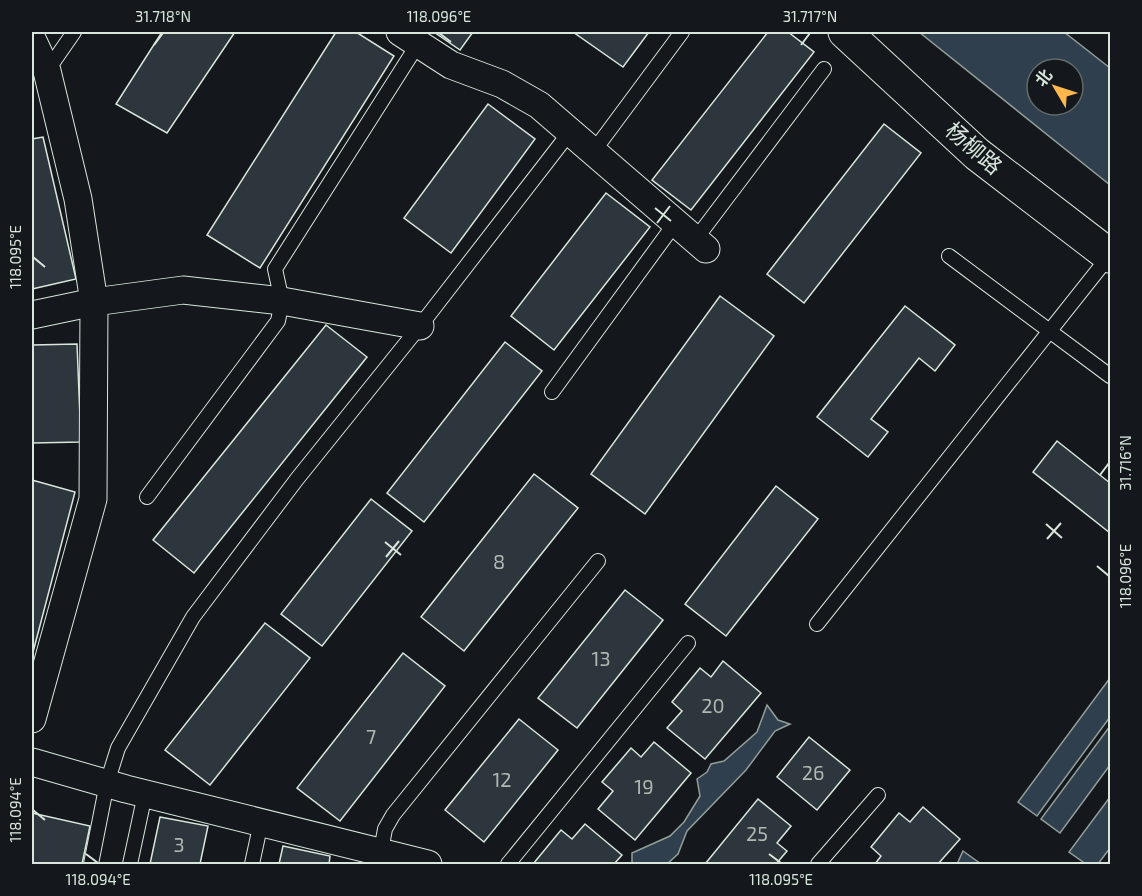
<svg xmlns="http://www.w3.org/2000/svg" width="1142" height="896" font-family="'Exo 2','Noto Sans SC',sans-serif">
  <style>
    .water { fill: #2f3f4d; stroke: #939e99; stroke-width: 1.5; fill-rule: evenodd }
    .building { fill: #2c363c; stroke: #d8e6dc; stroke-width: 1.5 }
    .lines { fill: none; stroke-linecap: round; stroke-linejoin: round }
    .lane-casing { stroke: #d8e6dc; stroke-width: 16 }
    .street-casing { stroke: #d8e6dc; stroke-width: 29 }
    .secondary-casing { stroke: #d8e6dc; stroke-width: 35 }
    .lane { stroke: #14181c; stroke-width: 14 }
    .street { stroke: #14181c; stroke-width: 27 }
    .secondary { stroke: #14181c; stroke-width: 33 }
    .ticks { fill: none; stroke: #d8e6dc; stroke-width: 2 }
    .labels { text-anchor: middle; stroke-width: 4.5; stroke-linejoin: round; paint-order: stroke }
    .number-label { font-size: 20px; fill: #adbab4 }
    .street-label { font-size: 22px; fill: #d8e6dc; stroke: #14181c }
    .neatline { fill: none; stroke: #d8e6dc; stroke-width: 2 }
    .ticks-label { font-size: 15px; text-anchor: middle; fill: #d8e6dc }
  </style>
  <rect width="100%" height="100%" fill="#14181c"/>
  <g class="water">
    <path d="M919,32H1064L1110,68V185ZM1037,69H1073V105H1037Z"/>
    <path d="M1110,678V717L1037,816L1018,802Z"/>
    <path d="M767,705L778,720L790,724L775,731L746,770L687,831L678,854L667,864H632V853L670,836L684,822L700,796L697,779L707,772L711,764L724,761L757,732Z"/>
    <path d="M1110,726V765L1060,833L1041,819Z"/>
    <path d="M1110,797V848L1098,864H1086L1069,852Z"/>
    <path d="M963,851L981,864H957Z"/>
  </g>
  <g class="building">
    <path d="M162,32H235L167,133L116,104Z"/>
    <path d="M336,32H356L394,56L260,268L207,235Z"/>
    <path d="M434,32H473L460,50Z"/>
    <path d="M573,32H649L623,67Z"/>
    <path d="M768,32H788L814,52L691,210L652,180Z"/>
    <path d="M488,104L535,139L451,253L404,218Z"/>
    <path d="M884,124L921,153L804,303L767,274Z"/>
    <path d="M43,137L76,279L32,289V139Z"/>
    <path d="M606,193L650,227L554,350L511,316Z"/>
    <path d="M720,296L774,336L645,514L591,474Z"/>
    <path d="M905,306L955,345L935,371L919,358L871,419L888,432L868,457L817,417Z"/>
    <path d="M326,325L367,357L194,573L153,540Z"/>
    <path d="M505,342L542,371L424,522L387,493Z"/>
    <path d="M77,344L81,442L32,443V345Z"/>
    <path d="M1057,441L1110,483V533L1033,472Z"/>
    <path d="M534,474L578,508L464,651L421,617Z"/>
    <path d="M32,480L75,492L32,656Z"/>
    <path d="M776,486L818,519L726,636L685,604Z"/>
    <path d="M371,499L412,531L322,646L281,614Z"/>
    <path d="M625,590L663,620L577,728L538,698Z"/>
    <path d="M265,623L310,658L210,785L165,750Z"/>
    <path d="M403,653L445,686L340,821L297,788Z"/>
    <path d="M723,661L761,693L705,759L667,728L682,711L672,702L700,668L711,677Z"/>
    <path d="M519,719L558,750L484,842L445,810Z"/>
    <path d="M809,737L850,770L817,810L777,777Z"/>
    <path d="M654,742L691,773L635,840L598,809L613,791L602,782L631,748L641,757Z"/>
    <path d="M758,799L791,826L777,843L787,851L776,864H705Z"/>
    <path d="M923,807L960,839L938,864H875L881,856L871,847L899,813L910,822Z"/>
    <path d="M32,813L90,826L82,864H32Z"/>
    <path d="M160,817L208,826L200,864H150Z"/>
    <path d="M585,824L622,855L614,864H533L561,830L572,839Z"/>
    <path d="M283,846L330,856L329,864H279Z"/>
  </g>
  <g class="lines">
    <defs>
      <g id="lane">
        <path d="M47,71L74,32"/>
        <path d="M593,152L682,32"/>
        <path d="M695,240L824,69"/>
        <path d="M949,256L1110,376"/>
        <path d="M552,392L676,222"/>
        <path d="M147,497L278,321L282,301L275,269L418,44"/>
        <path d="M817,624L1110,255"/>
        <path d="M380,856L385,829L393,815L598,561"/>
        <path d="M91,864L107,783L118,748L193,617L297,479L420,326L570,132"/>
        <path d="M130,864L145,794"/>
        <path d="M252,864L261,822"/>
        <path d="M508,864L688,643"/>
        <path d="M818,864L878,795"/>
      </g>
      <g id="street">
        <path d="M400,32L451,65L502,84L539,105L706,249"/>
        <path d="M32,39L47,71L78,199L94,302L93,499L32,719"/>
        <path d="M32,315L94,302L183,290L282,301L420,326"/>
        <path d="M32,762L126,789L428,864"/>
      </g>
      <path id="secondary" d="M845,32L977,154L1110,256"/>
    </defs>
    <use href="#lane" class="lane-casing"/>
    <use href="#street" class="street-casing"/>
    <use href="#secondary" class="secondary-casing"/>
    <use href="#lane" class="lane"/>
    <use href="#street" class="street"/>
    <use href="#secondary" class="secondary"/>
  </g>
  <path class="ticks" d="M439,33L451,42M154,45L163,33M801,45L810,33M655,208L671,221M657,223L670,206M33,257L45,267M1100,475L1109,463M1046,524L1062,538M1047,539L1061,523M385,542L401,555M386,557L399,541M1097,566L1109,576M33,810L45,820M86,854L98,863M769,854L781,863"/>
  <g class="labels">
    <g class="number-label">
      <text x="499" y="569">8</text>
      <text x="601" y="666">13</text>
      <text x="713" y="713">20</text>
      <text x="371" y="744">7</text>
      <text x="813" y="780">26</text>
      <text x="502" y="787">12</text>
      <text x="644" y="794">19</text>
      <text x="757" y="841">25</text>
      <text x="179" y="852">3</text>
    </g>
    <g class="street-label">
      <text transform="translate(974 148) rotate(41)" y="8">杨柳路</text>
    </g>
  </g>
  <rect width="1142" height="896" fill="none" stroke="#14181c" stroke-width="66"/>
  <g transform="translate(1055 87) rotate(309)"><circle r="28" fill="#14181c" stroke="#626a69" stroke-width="1.5"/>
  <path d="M0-4.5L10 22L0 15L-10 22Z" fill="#ffb74d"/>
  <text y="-9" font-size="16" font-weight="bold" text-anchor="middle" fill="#d8e6dc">北</text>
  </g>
  <rect x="33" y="33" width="1076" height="830" class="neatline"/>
  <g class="ticks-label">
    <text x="163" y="22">31.718°N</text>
    <text x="439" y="22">118.096°E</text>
    <text x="810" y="22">31.717°N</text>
    <text transform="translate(16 257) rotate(-90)" y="5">118.095°E</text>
    <text transform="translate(1126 463) rotate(-90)" y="5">31.716°N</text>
    <text transform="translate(1126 576) rotate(-90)" y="5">118.096°E</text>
    <text transform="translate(16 810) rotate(-90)" y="5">118.094°E</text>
    <text x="98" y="885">118.094°E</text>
    <text x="781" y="885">118.095°E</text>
  </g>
</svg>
